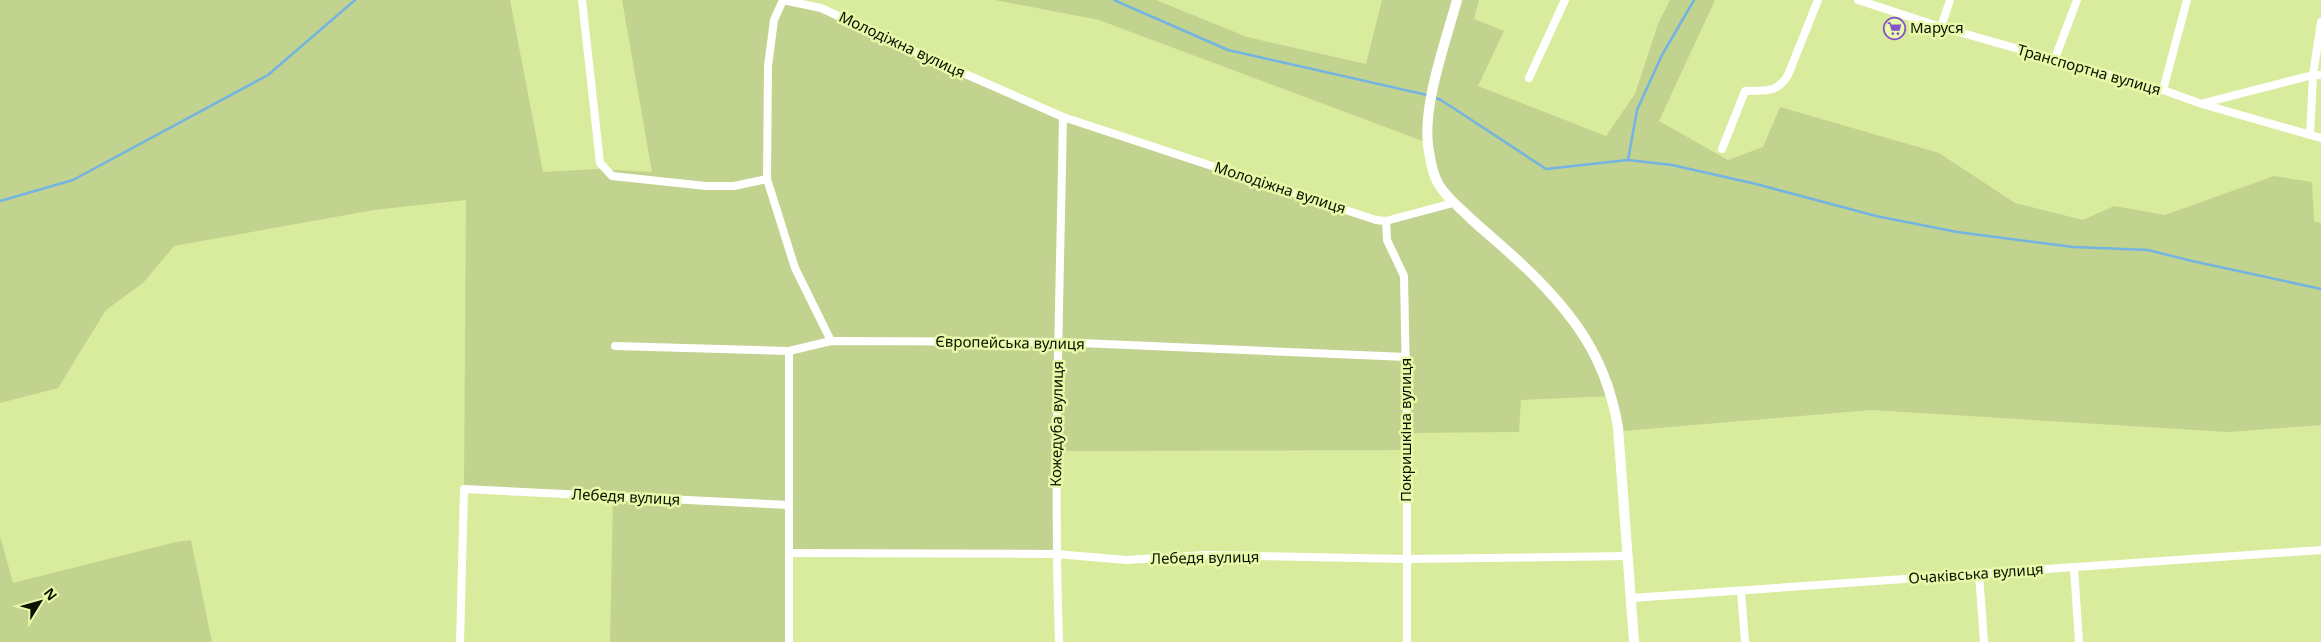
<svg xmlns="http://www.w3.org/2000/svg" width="2321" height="642" font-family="'Noto Sans',sans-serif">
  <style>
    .green { fill: #c2d28f }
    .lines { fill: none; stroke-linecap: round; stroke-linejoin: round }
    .stream { stroke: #74b4e1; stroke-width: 2.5 }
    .street { stroke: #fff; stroke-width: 8 }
    .secondary { stroke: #fff; stroke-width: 10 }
    .labels { text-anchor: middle; stroke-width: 5; stroke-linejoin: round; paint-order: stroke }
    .poi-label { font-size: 15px; fill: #0d1200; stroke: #e7faaa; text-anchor: start }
    .street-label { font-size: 15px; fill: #0d1200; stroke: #e7faaa }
  </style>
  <rect width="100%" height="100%" fill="#d9ec9e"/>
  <g class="green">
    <path d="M0,0H510L543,172L597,169L652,172L622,0H782L821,8L1063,117L1376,220L1453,203L1439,185L1428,143L1099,20L995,0H1156L1247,37L1366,64L1382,0H1479L1474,19L1504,31L1478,86L1606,136L1635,94L1658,24L1670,0H1715L1659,121L1728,160L1763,147L1780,107L1939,153L2015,203L2083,220L2114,206L2165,215L2274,176L2312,182L2314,221L2321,223V425L2228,432L1871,410L1623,431L1612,382L1602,366L1613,396L1521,400L1519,432L1407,433V450L1056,451V554L789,553V642H610L613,497L464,489L466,200L374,210L174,246L143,283L106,310L58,388L0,403Z"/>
    <path d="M0,536L13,583L176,542L191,540L212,642H0Z"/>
  </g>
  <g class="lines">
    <g class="stream">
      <path d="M1114,0L1228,50L1427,95"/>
      <path d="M1433,97L1441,100L1546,169L1628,160L1672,165L1756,184L1876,216L1957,232L2073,247L2148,250L2192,261L2321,289"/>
      <path d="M1628,160L1637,110L1662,55L1694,0"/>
      <path d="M0,201L73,180L268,75L355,0"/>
    </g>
    <g class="street">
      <path d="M582,0L600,163L612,176L706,186H734L767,179"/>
      <path d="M1858,0L1941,27L2163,90L2202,104L2321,138"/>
      <path d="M1941,27L1950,0"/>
      <path d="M2054,61L2077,0"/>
      <path d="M1529,78L1565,0"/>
      <path d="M2163,90L2187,0"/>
      <path d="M2204,103L2313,75H2321"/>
      <path d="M2310,135L2313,75L2321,22"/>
      <path d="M1722,149L1745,91C1764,90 1777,94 1788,75L1818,0"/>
      <path d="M1386,221L1387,240L1404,276L1407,433V642"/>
      <path d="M831,341L795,268L767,179L768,66L774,20L783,0L821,8L922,55L1063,117L1376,220L1386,221L1453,203"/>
      <path d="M615,346L789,351L831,341L1058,342L1406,357"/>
      <path d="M789,351V642"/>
      <path d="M789,553L1056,554L1126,560L1206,555L1407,559L1628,556"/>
      <path d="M2074,568L2079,642"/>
      <path d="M1979,574L1984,642"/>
      <path d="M1741,591L1745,642"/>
      <path d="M1631,598L2321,550"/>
      <path d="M460,642L464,489L789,505"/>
      <path d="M1059,642C1053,467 1060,292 1063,117"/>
    </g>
    <path class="secondary" d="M1457,0C1446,41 1423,103 1428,145C1430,158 1432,173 1439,185C1447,198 1460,208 1470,218C1493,239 1517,258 1538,280C1582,325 1607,365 1618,427L1634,642"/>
  </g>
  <defs>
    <symbol id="supermarket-ring" viewBox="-11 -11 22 22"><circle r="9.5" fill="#e7faaa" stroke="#8554cc" stroke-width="1.5"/><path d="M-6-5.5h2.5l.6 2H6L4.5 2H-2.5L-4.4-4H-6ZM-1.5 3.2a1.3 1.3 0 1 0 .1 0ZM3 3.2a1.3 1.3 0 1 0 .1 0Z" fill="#8554cc"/></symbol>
  </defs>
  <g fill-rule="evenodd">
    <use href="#supermarket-ring" x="1882" y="16" width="25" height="25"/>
  </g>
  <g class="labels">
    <g class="poi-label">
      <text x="1910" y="33">Маруся</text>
    </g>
    <g class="street-label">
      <text transform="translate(902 45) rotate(25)" y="5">Молодіжна вулиця</text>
      <text transform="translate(2089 70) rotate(16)" y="5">Транспортна вулиця</text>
      <text transform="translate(1280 188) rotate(18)" y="5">Молодіжна вулиця</text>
      <text transform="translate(1010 343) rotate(1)" y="5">Європейська вулиця</text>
      <text transform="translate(1057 424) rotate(-89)" y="5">Кожедуба вулиця</text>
      <text transform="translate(1406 430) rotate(-90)" y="5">Покришкіна вулиця</text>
      <text transform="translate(626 497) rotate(3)" y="5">Лебедя вулиця</text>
      <text transform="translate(1205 558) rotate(-1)" y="5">Лебедя вулиця</text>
      <text transform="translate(1976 574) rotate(-4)" y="5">Очаківська вулиця</text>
    </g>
  </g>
  <g transform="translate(40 602) rotate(53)" stroke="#e7faaa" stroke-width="4" paint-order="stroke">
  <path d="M0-4L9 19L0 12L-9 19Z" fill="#0d1200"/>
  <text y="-8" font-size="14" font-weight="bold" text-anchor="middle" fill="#0d1200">N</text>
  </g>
</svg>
